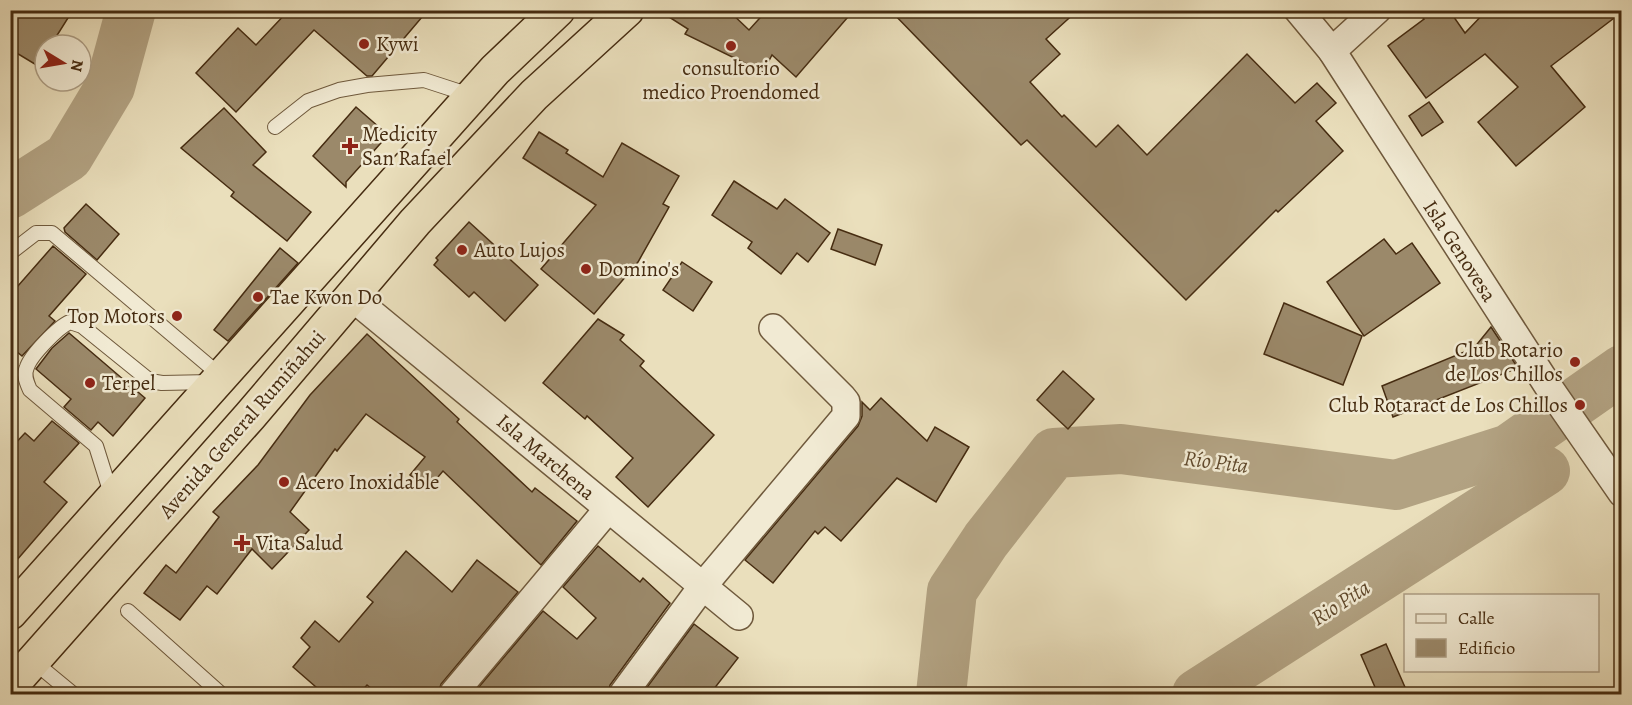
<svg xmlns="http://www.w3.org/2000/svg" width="1632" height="705" font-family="Alegreya,serif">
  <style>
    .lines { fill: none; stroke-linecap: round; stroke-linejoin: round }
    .river { stroke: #b2a282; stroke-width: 50 }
    .building { fill: #9b896a; stroke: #462c11; stroke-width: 1.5 }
    .service-casing { stroke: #6f593c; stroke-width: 16 }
    .minor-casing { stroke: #6f593c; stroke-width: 30 }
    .trunk-casing { stroke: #462c11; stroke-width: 36 }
    .service { stroke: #f1ead3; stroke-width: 14 }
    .minor { stroke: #f1ead3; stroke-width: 27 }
    .trunk { stroke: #eadfbc; stroke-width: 33 }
    .poi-dot { fill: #8f2418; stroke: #f1ead3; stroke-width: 2 }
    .labels { text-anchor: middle; stroke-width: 5; stroke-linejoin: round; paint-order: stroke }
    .poi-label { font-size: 21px; fill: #462c11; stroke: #f1ead3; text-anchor: start }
    .street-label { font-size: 21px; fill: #462c11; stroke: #f1ead3 }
    .water-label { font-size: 22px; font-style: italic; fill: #614a2d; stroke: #f1ead3 }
  </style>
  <rect width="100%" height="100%" fill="#eadfbc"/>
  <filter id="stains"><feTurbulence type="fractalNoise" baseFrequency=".00333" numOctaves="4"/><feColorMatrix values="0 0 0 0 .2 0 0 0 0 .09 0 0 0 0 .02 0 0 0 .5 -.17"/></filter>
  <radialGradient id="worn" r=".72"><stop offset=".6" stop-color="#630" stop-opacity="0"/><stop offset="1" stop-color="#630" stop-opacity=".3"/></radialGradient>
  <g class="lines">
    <g class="river">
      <path d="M10,194L68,157L110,87L131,10"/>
      <path d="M941,694L952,591L986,540L1054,453L1121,449L1396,485L1509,449L1622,370"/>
      <path d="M1197,694L1545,471"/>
    </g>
  </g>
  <g class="building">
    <path d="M10,10H73L51,45H45V55L38,66L10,49Z"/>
    <path d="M289,10H428L372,76H367L314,30L236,112L196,73L238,28L256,45Z"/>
    <path d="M658,10H728L749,30L767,10H854L796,77L772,55L763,72L685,34L688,29Z"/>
    <path d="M890,10H1078L1046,39L1060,54L1030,82L1062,117L1064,115L1096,147L1118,125L1147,155L1247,54L1295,103L1317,83L1336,103L1316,121L1343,151L1278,212L1276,210L1186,300L1027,140L1021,145Z"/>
    <path d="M1417,10H1449L1465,33L1487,10L1622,12L1551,66L1585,107L1516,166L1478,122L1518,87L1485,54L1426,98L1388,46L1424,19Z"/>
    <path d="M1429,102L1443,122L1422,136L1409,116Z"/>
    <path d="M356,107L388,135L346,182V187L313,156Z"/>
    <path d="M224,108L266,152L253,165L311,212L287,241L231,196L234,192L181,148Z"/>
    <path d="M539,132L568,150L566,153L603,177L622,143L679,176L663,204L669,207L638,262L594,314L541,269L596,205L523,158Z"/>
    <path d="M734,181L777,209L785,199L830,233L808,262L797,253L781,274L748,248L752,242L712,215Z"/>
    <path d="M86,204L119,234L97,260L65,232L64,228Z"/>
    <path d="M469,222L538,285L505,321L474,292L469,297L434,265L438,260L436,258Z"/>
    <path d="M838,229L882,245L875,265L831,249Z"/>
    <path d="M1384,239L1396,254L1412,243L1440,283L1364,336L1327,282Z"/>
    <path d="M53,246L86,274L49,316L55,321L22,356L10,346V295Z"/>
    <path d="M280,248L298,263L228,341L214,330Z"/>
    <path d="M682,262L712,282L693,311L663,290Z"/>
    <path d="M1284,303L1362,336L1343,385L1264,354Z"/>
    <path d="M598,319L624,335L620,340L644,361L640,366L714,435L648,507L616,477L633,458L587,416L585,419L543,383Z"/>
    <path d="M1491,327L1518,368L1393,417L1382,386L1474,348Z"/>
    <path d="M69,333L145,398L113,436L98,422L91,430L64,407L71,399L36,369L52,348Z"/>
    <path d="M367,334L459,419L457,422L532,492L535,488L577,521L541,565L443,471L427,490L410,475L425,457L366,414L337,451L335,449L290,512L309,530L272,569L252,549L217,594L207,586L180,620L144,593L166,565L176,573L219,517L213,512L258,465L310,395Z"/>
    <path d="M1063,371L1094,399L1068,429L1037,400Z"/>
    <path d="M881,398L927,441L935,427L969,447L936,502L897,478L841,541L825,527L818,534L815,531L773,583L745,560L858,426L862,416V402L870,410Z"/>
    <path d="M52,421L79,443L44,482L67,502L10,568V449L25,433L34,441Z"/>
    <path d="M598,546L640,582L643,578L670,603L610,685L608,694H473L543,611L577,639L596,618L563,587Z"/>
    <path d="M406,551L452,592L477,560L518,592L441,684L438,694H378L367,685L359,694H324L293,667L310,647L301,638L315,621L339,642L373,602L367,597Z"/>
    <path d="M694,624L738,658L710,694H642Z"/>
    <path d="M1386,644L1408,694H1378L1361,655Z"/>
  </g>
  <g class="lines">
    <defs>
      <g id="service">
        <path d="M275,127L308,101L339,90L367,85L424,80L470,95"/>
        <path d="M10,253L36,233H52L221,376"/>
        <path d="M112,497L96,446L30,390C27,383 23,375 27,367C31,355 58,327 70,322L82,326L150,381L162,383L211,382"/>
        <path d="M128,611L221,694"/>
        <path d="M33,661L73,694"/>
      </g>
      <g id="minor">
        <path d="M1298,10L1332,51L1550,389L1622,493"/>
        <path d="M1332,51L1377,10"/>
        <path d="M353,298L739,616"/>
        <path d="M453,694L608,509"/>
        <path d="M623,694L702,587L846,416V402L842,397L773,328"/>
      </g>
      <g id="trunk">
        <path d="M10,613L495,70L558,10"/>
        <path d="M10,687L250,416L415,222L534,95L627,10"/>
      </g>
    </defs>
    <use href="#service" class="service-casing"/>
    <use href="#minor" class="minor-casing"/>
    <use href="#trunk" class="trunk-casing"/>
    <use href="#service" class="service"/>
    <use href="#minor" class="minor"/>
    <use href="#trunk" class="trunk"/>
  </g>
  <g class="poi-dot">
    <circle cx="364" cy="44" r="6"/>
    <circle cx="731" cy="46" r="6"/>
    <path d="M347 137h6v6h6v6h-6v6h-6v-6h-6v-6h6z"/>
    <circle cx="462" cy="250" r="6"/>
    <circle cx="586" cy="269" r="6"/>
    <circle cx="258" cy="297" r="6"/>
    <circle cx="177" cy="316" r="6"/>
    <circle cx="1575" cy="362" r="6"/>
    <circle cx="90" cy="383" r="6"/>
    <circle cx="1580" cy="405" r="6"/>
    <circle cx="284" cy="482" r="6"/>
    <path d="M239 534h6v6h6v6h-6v6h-6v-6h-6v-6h6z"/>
  </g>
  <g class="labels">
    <g class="poi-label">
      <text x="376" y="51">Kywi</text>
      <text x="731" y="75" text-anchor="middle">consultorio<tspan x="731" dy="24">medico Proendomed</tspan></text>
      <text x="362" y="141">Medicity<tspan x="362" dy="24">San Rafael</tspan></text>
      <text x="474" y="257">Auto Lujos</text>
      <text x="598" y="276">Domino's</text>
      <text x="270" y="304">Tae Kwon Do</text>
      <text x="165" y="323" text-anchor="end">Top Motors</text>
      <text x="1563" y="357" text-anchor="end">Club Rotario<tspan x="1563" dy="24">de Los Chillos</tspan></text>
      <text x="102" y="390">Terpel</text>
      <text x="1568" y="412" text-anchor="end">Club Rotaract de Los Chillos</text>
      <text x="296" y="489">Acero Inoxidable</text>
      <text x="256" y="550">Vita Salud</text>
    </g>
    <g class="street-label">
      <text transform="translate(1460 251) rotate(57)" y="7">Isla Genovesa</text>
      <text transform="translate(242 424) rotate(-49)" y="7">Avenida General Rumiñahui</text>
      <text transform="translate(546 457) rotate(40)" y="7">Isla Marchena</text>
    </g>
    <g class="water-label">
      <text transform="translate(1216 461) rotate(7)" y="8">Río Pita</text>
      <text transform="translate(1340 602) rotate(-33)" y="8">Rio Pita</text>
    </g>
  </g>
  <rect width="1632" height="705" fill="none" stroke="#eadfbc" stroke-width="36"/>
  <rect x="12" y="12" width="1608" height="681" fill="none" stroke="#462c11" stroke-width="3"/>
  <rect x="18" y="18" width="1596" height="669" fill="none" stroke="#462c11" stroke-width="1.5"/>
  <rect x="1404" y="594" width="195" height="78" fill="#f1ead3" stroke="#ad9e85" stroke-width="1.5"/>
  <rect x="1416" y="614" width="30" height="9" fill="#f1ead3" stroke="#ad9e85" stroke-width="1.5"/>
  <text x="1458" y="624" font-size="18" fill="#462c11">Calle</text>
  <rect x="1416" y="639" width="30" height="18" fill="#9b896a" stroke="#ad9e85" stroke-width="1.5"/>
  <text x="1458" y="654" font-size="18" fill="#462c11">Edificio</text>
  <g transform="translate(63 63) rotate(101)"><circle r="28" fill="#f1ead3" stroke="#ad9e85" stroke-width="1.5"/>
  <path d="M0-4.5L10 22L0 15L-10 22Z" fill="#8f2418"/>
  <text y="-9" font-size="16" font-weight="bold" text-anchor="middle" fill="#462c11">N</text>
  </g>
  <rect width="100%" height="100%" filter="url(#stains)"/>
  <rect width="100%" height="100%" fill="url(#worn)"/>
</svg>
